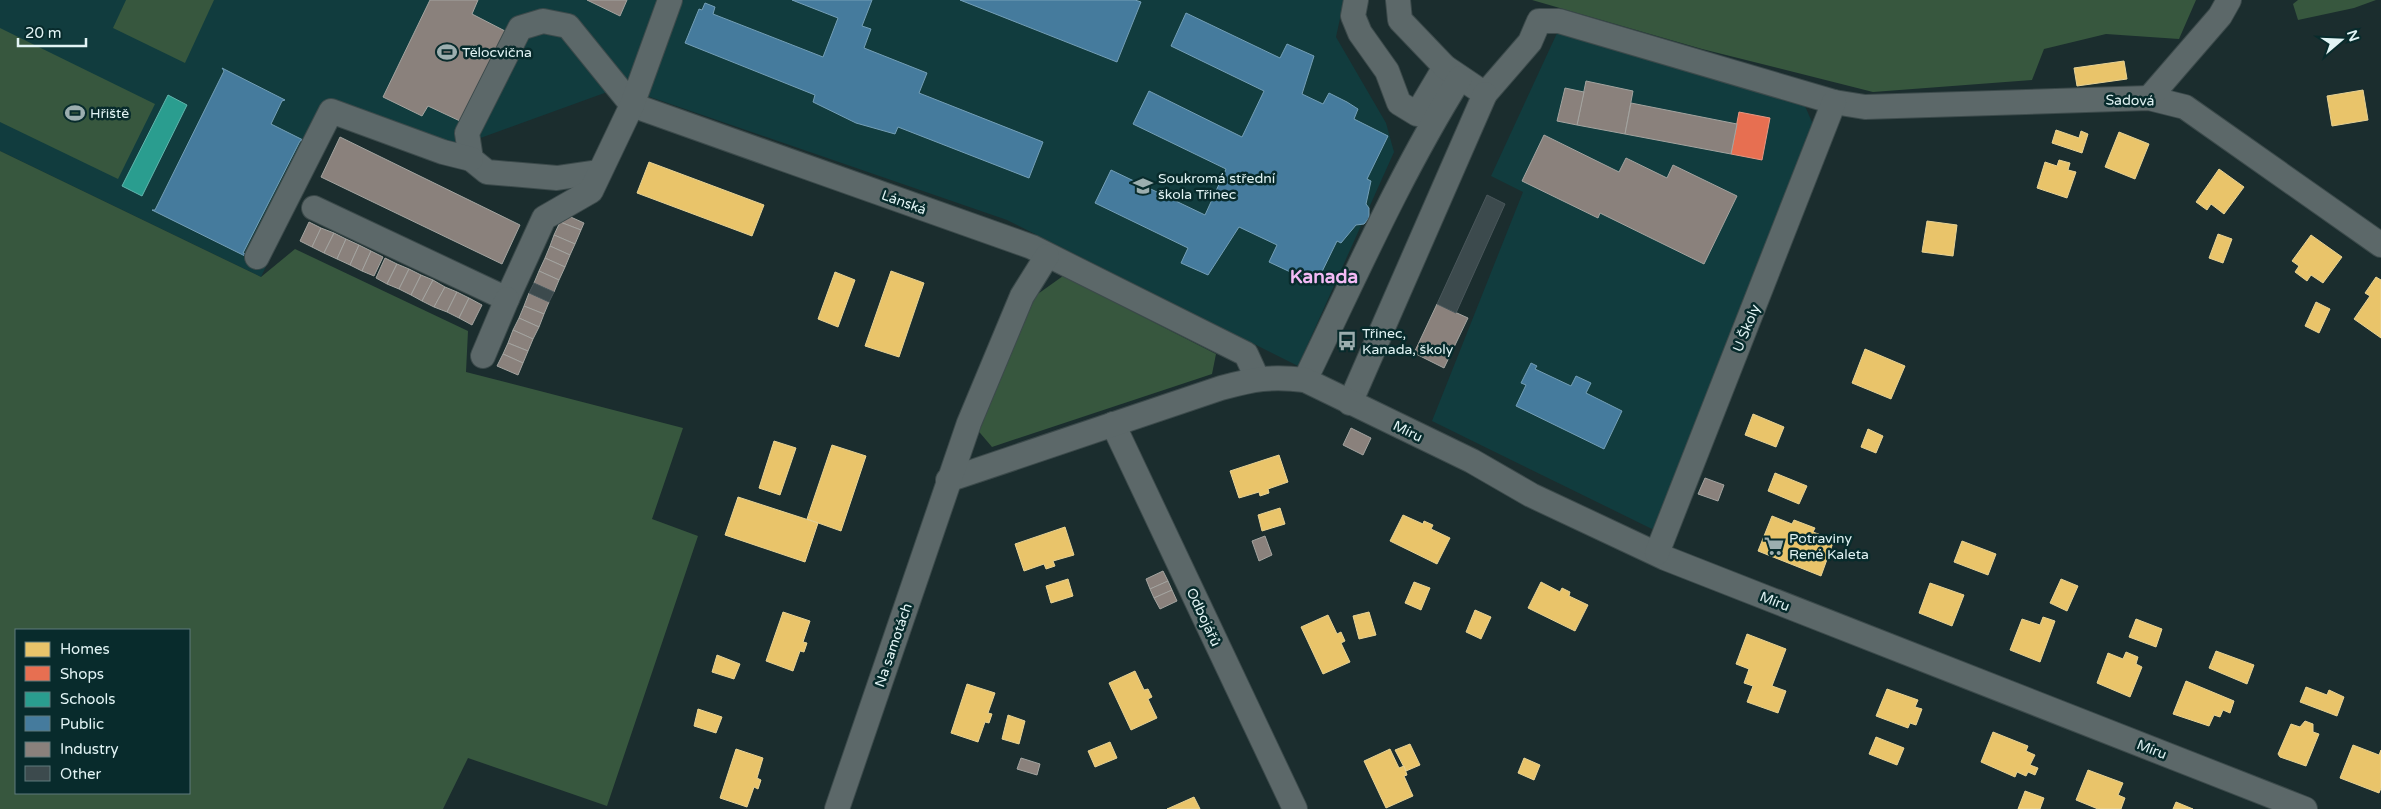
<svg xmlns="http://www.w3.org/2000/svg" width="2381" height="809" font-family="'Varela Round',sans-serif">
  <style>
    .built { fill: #113c3e }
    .green { fill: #37573e; fill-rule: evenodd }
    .homes { fill: #e9c46a; stroke: #e7d294 }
    .shops { fill: #e76f51; stroke: #e69782 }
    .schools { fill: #2a9d8f; stroke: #61b7ae }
    .public { fill: #457b9d; stroke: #749fb7 }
    .industry { fill: #8a817c; stroke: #a4a4a0 }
    .building { fill: #3c4a4d; stroke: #4a575b }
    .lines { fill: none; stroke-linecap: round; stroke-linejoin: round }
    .minor-casing { stroke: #3c4a4b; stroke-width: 26 }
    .minor { stroke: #5c6869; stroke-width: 24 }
    .labels { text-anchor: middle; stroke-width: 5; stroke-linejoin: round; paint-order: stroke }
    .poi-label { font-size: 14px; fill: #e2f4f5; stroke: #082b2c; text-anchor: start }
    .street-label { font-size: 14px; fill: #e2f4f5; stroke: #082b2c }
    .district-label { font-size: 19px; font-weight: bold; fill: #f3baf5; stroke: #082b2c }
  </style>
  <rect width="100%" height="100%" fill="#1b2d2e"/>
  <g class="built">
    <path d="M0,0H1344L1336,37L1386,123L1394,152L1298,366L1007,220L621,87L450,149L343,105L261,277L0,151Z"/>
    <path d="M1558,31L1805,106L1815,129L1662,525L1652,529L1432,421L1523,192L1491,176Z"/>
  </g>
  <g class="green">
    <path d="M126,0H214L185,63L113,28Z"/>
    <path d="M1532,0H2196L2179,39L2106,34L2044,49L2032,80L1873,92L1702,49Z"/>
    <path d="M2298,0H2376L2354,8L2298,20L2293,4Z"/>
    <path d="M0,28L155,104L118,179L0,122Z"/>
    <path d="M0,151L261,277L295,249L468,331L466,372L683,428L652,519L698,536L607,806L468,758L443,809H0ZM16,630H189V793H16Z"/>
    <path d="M1063,276L1216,354L1212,374L992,447L975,427L1028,301Z"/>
  </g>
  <g class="homes">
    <path d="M2124,61L2127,79L2077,86L2074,68Z"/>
    <path d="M2363,90L2368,120L2332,126L2327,96Z"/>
    <path d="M2056,130L2079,138L2081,131L2088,134L2082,153L2052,143Z"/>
    <path d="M2119,132L2149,144L2135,179L2105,167Z"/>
    <path d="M2059,160L2070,163L2068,170L2076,172L2067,198L2037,188L2045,162L2057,166Z"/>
    <path d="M649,162L764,205L752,236L637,193Z"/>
    <path d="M2219,169L2244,187L2224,214L2211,204L2207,210L2196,202Z"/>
    <path d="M1927,221L1957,225L1953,256L1922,252Z"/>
    <path d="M2218,234L2232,239L2223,263L2209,258Z"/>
    <path d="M2311,235L2342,257L2323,283L2311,275L2307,281L2295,272L2299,266L2292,261Z"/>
    <path d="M891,271L924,283L899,357L865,346Z"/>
    <path d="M835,272L855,280L838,327L818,319Z"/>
    <path d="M2376,277L2381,280V338L2354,319L2370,296L2365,293Z"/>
    <path d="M2316,302L2330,309L2319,333L2305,326Z"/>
    <path d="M1865,349L1905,366L1891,399L1852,383Z"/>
    <path d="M1753,414L1784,427L1776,447L1745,435Z"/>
    <path d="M1868,429L1883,436L1876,453L1861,447Z"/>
    <path d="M774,441L796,448L780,495L759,488Z"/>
    <path d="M832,445L866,456L841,531L807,519Z"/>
    <path d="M1279,455L1288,482L1268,489L1269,493L1260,496L1259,492L1239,498L1230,471Z"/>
    <path d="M1775,473L1807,486L1799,504L1768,491Z"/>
    <path d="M738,497L818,523L805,562L725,535Z"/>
    <path d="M1280,508L1285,524L1262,531L1258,515Z"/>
    <path d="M1403,515L1423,524L1424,521L1433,525L1431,529L1450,538L1437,564L1390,541Z"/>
    <path d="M1772,516L1792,524L1794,520L1815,528L1813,532L1834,540L1821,576L1758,551Z"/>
    <path d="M1065,527L1074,555L1053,561L1055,566L1046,569L1044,564L1024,571L1015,544Z"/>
    <path d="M1962,541L1996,554L1988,575L1954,562Z"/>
    <path d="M1068,579L1073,596L1051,603L1046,586Z"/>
    <path d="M2061,579L2078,586L2067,611L2050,603Z"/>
    <path d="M1414,582L1430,588L1421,610L1405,603Z"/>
    <path d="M1541,582L1560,592L1562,588L1570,592L1569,596L1588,605L1575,631L1528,608Z"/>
    <path d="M1930,583L1964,595L1952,626L1919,613Z"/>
    <path d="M1475,610L1491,617L1481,639L1466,632Z"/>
    <path d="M783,612L810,621L803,642L807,643L804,652L800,651L793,671L766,661Z"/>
    <path d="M1369,612L1376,635L1359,639L1353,616Z"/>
    <path d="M1328,615L1337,634L1341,632L1345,641L1341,643L1350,662L1323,674L1301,627Z"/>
    <path d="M2043,617L2055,621L2040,662L2010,650L2022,619L2040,625Z"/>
    <path d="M2136,619L2162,629L2156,647L2129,637Z"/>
    <path d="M1747,634L1786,649L1772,686L1786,691L1778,713L1747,702L1753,686L1744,683L1749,669L1736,664Z"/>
    <path d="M2216,651L2254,665L2247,684L2209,668Z"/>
    <path d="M2126,652L2138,657L2136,664L2142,667L2130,697L2097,683L2108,653L2123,659Z"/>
    <path d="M717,655L740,664L734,679L712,672Z"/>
    <path d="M1135,671L1144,690L1148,689L1152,697L1148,699L1157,718L1131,730L1109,683Z"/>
    <path d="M2186,681L2234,701L2230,713L2223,710L2220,717L2214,715L2209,726L2173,714Z"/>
    <path d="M967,684L995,693L988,713L992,714L989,723L985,722L978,742L951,733Z"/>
    <path d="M2306,687L2327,695L2329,690L2344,697L2337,716L2300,702Z"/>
    <path d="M1887,689L1918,700L1915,707L1922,709L1916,725L1910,723L1908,728L1876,716Z"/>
    <path d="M698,709L722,717L716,733L694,726Z"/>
    <path d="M1008,715L1025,721L1019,744L1002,739Z"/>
    <path d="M2305,721L2313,724V732L2319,734L2306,766L2280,757L2278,754L2291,724L2300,727Z"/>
    <path d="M1993,732L2028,746L2026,751L2035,755L2030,765L2038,768L2035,775L2028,772L2026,776L2017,772L2015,777L1981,762Z"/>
    <path d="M1876,737L1904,748L1897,765L1869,754Z"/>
    <path d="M1110,742L1117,758L1095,767L1088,751Z"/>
    <path d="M1410,744L1420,765L1406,771L1395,750Z"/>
    <path d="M2353,745L2379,755L2381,750V788L2379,793L2340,778Z"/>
    <path d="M736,749L763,758L757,778L761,780L758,789L754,787L747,807L720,798Z"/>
    <path d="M1390,749L1399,768L1404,766L1407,775L1404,776L1413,796L1386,808L1364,761Z"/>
    <path d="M1524,758L1540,765L1534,780L1518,773Z"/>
    <path d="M2088,770L2123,783L2118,795L2125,798L2121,809H2098L2076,800Z"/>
    <path d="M2025,791L2044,798L2040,809H2018Z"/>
    <path d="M1194,797L1200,809H1167Z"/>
    <path d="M2176,802L2193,809H2173Z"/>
  </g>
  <path class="shops" d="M1739,112L1770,118L1762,160L1731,154Z"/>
  <path class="schools" d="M168,95L187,105L142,196L122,186Z"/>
  <g class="public">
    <path d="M792,0H872L862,26L871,29L864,48L927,73L919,93L1043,142L1029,178L898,127L895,134L856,123L813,102L815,95L685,43L699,9L702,10L705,3L715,7L713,14L823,57L838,18Z"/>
    <path d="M960,0H1135L1141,2L1117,62Z"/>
    <path d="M1186,13L1280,58L1287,44L1314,56L1302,94L1323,104L1329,93L1347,102L1358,109L1354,119L1388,136L1367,179L1371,181L1366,204L1369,208V218L1364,224L1356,225L1341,243L1337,241L1316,284L1269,262L1277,245L1239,227L1208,275L1181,263L1188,248L1095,203L1111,170L1205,215L1226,169L1133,124L1149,91L1242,137L1264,91L1171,46Z"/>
    <path d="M222,68L285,100L282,101L271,124L303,140L300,141L243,253L246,254L245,256L152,210H155L224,71Z"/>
    <path d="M1531,363L1537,366L1535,369L1571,386L1576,376L1591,383L1586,393L1622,411L1604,449L1516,406L1526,385L1521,383Z"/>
  </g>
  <g class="industry">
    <path d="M430,0H478L472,14L505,31L460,121L428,106L422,116L383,97Z"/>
    <path d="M587,0H627L620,16Z"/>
    <path d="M1586,81L1633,91L1625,134L1577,125Z"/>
    <path d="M1565,88L1584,92L1577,125L1557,121Z"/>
    <path d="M1631,103L1737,124L1731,154L1625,134Z"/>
    <path d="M1544,135L1619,172L1626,158L1667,178L1673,165L1737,196L1704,264L1600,213L1598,218L1522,181Z"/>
    <path d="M340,137L520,225L502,264L321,177Z"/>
    <path d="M564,214L584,223L581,230L560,222Z"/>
    <path d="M309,222L321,228L312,247L300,241Z"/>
    <path d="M560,222L581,230L575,244L554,235Z"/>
    <path d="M321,228L334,233L324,253L312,247Z"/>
    <path d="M334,233L346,239L337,259L324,253Z"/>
    <path d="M554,235L575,244L570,255L550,246Z"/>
    <path d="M346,239L359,245L350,265L337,259Z"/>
    <path d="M359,245L371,251L362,271L350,265Z"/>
    <path d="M550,246L570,255L565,267L545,258Z"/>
    <path d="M371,251L383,257L374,276L362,271Z"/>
    <path d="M385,258L397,264L387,284L376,278Z"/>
    <path d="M545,258L565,267L559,280L539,271Z"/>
    <path d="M397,264L409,269L399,289L387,284Z"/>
    <path d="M409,269L421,275L411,295L399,289Z"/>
    <path d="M539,271L559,280L554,292L534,283Z"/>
    <path d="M421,275L433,280L422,301L411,295Z"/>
    <path d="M433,280L445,287L434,307L422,301Z"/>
    <path d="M445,287L457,292L447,312L434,307Z"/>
    <path d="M457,292L469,298L459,318L447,312Z"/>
    <path d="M529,293L549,302L544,314L524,306Z"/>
    <path d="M469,298L482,305L472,325L459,318Z"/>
    <path d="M1437,304L1468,318L1444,368L1414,353Z"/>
    <path d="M524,306L544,314L539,327L519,318Z"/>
    <path d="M519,318L539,327L533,339L513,330Z"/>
    <path d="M513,330L533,339L528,351L508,343Z"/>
    <path d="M508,343L528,351L523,363L503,354Z"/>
    <path d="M503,354L523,363L518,375L497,366Z"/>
    <path d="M1351,428L1371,438L1363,455L1343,445Z"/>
    <path d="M1705,478L1724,485L1718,501L1698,494Z"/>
    <path d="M1265,536L1272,555L1259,561L1252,541Z"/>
    <path d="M1163,571L1168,581L1150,589L1146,579Z"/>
    <path d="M1168,581L1172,590L1154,598L1150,589Z"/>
    <path d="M1172,590L1177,601L1160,609L1154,598Z"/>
    <path d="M1021,758L1040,764L1037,775L1017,769Z"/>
  </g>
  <g class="building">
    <path d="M1487,195L1505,204L1456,313L1437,304Z"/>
    <path d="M534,283L554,292L549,302L529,293Z"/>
  </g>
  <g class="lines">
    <defs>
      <g id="minor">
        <path d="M1356,0L1353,16L1360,33L1387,71L1399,103L1417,114L1445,67"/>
        <path d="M1398,0L1400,20L1445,67L1485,94L1530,42L1539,21H1559L1834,102L1865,107L2149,98L2185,107L2381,245"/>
        <path d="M2149,98L2220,16L2229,0"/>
        <path d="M632,105L1032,247L1246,354L1257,378"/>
        <path d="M598,172L557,178L487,172L471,159L467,133L520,28L543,21L568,26L632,105"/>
        <path d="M314,208L507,299L544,218L591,191L632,105L670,0"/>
        <path d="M257,257L331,111L443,152L471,159"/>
        <path d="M483,356L507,299"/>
        <path d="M1305,380C1354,279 1400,174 1460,78"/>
        <path d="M1350,403L1485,94"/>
        <path d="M1113,424L1295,809"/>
        <path d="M948,480L1221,388C1254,379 1270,376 1305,380L1472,461L1531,495L1665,558L2305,809"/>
        <path d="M1657,553L1834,102"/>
        <path d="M837,809L969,423L1022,296L1047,256"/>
      </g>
    </defs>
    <use href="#minor" class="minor-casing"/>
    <use href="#minor" class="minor"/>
  </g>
  <defs>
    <symbol id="stadium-bare" viewBox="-9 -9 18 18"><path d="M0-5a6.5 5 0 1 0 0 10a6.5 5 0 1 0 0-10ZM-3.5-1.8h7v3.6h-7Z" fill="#9caeaf" stroke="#082b2c" stroke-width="2.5" paint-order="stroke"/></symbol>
    <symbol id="school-bare" viewBox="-9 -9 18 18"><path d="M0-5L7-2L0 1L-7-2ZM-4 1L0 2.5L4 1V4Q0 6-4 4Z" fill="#9caeaf" stroke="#082b2c" stroke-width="2.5" paint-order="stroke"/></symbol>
    <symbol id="bus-bare" viewBox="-9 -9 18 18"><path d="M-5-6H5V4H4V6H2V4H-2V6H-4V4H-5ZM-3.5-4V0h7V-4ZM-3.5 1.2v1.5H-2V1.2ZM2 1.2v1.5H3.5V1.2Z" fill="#9caeaf" stroke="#082b2c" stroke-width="2.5" paint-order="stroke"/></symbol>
    <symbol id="supermarket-bare" viewBox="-9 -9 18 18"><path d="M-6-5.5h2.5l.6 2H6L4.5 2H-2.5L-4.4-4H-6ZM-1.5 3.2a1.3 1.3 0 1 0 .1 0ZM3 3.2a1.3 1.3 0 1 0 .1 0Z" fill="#9caeaf" stroke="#082b2c" stroke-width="2.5" paint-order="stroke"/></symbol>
  </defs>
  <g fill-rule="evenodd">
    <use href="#stadium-bare" x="433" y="38" width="28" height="28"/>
    <use href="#stadium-bare" x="61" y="99" width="28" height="28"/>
    <use href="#school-bare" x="1129" y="172" width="28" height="28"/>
    <use href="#bus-bare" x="1333" y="327" width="28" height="28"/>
    <use href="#supermarket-bare" x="1760" y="532" width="28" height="28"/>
  </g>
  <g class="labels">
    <g class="poi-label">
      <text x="462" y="57">Tělocvična</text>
      <text x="90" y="118">Hřiště</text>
      <text x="1158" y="183">Soukromá střední<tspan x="1158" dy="16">škola Třinec</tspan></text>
      <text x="1362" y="338">Třinec,<tspan x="1362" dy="16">Kanada, školy</tspan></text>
      <text x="1789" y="543">Potraviny<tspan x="1789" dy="16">René Kaleta</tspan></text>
    </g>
    <g class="street-label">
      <text transform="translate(2130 100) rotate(1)" y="5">Sadová</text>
      <text transform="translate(904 202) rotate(20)" y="5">Lánská</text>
      <text transform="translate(1746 328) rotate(-68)" y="5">U Školy</text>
      <text transform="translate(1408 431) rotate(26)" y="5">Míru</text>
      <text transform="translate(1775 601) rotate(21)" y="5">Míru</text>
      <text transform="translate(1204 617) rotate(65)" y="5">Odbojářů</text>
      <text transform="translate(893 645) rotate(-71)" y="5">Na samotách</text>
      <text transform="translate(2152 749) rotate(21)" y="5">Míru</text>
    </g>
    <g class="district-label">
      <text x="1324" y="283">Kanada</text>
    </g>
  </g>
  <rect x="15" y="629" width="175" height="165" fill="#082b2c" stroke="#5f7b7c"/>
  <rect x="25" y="642" width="25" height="15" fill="#e9c46a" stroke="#5f7b7c"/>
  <text x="60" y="654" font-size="15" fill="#e2f4f5">Homes</text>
  <rect x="25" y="666" width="25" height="15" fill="#e76f51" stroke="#5f7b7c"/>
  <text x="60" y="679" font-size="15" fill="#e2f4f5">Shops</text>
  <rect x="25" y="692" width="25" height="15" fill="#2a9d8f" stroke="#5f7b7c"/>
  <text x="60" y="704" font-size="15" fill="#e2f4f5">Schools</text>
  <rect x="25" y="716" width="25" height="15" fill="#457b9d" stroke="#5f7b7c"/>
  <text x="60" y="729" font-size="15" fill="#e2f4f5">Public</text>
  <rect x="25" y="742" width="25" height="15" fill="#8a817c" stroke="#5f7b7c"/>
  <text x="60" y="754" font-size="15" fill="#e2f4f5">Industry</text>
  <rect x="25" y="766" width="25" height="15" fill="#3c4a4d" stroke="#5f7b7c"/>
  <text x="60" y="779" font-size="15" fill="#e2f4f5">Other</text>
  <g transform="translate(2341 40) rotate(71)" stroke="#082b2c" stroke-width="4" paint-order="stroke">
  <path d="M0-4L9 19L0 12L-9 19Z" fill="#e2f4f5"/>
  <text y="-8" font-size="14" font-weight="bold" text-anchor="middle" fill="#e2f4f5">N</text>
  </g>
  <path d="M18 38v8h68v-8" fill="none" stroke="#e2f4f5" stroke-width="2.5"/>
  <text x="25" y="38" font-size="15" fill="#e2f4f5" stroke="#082b2c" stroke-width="4" paint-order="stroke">20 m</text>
</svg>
